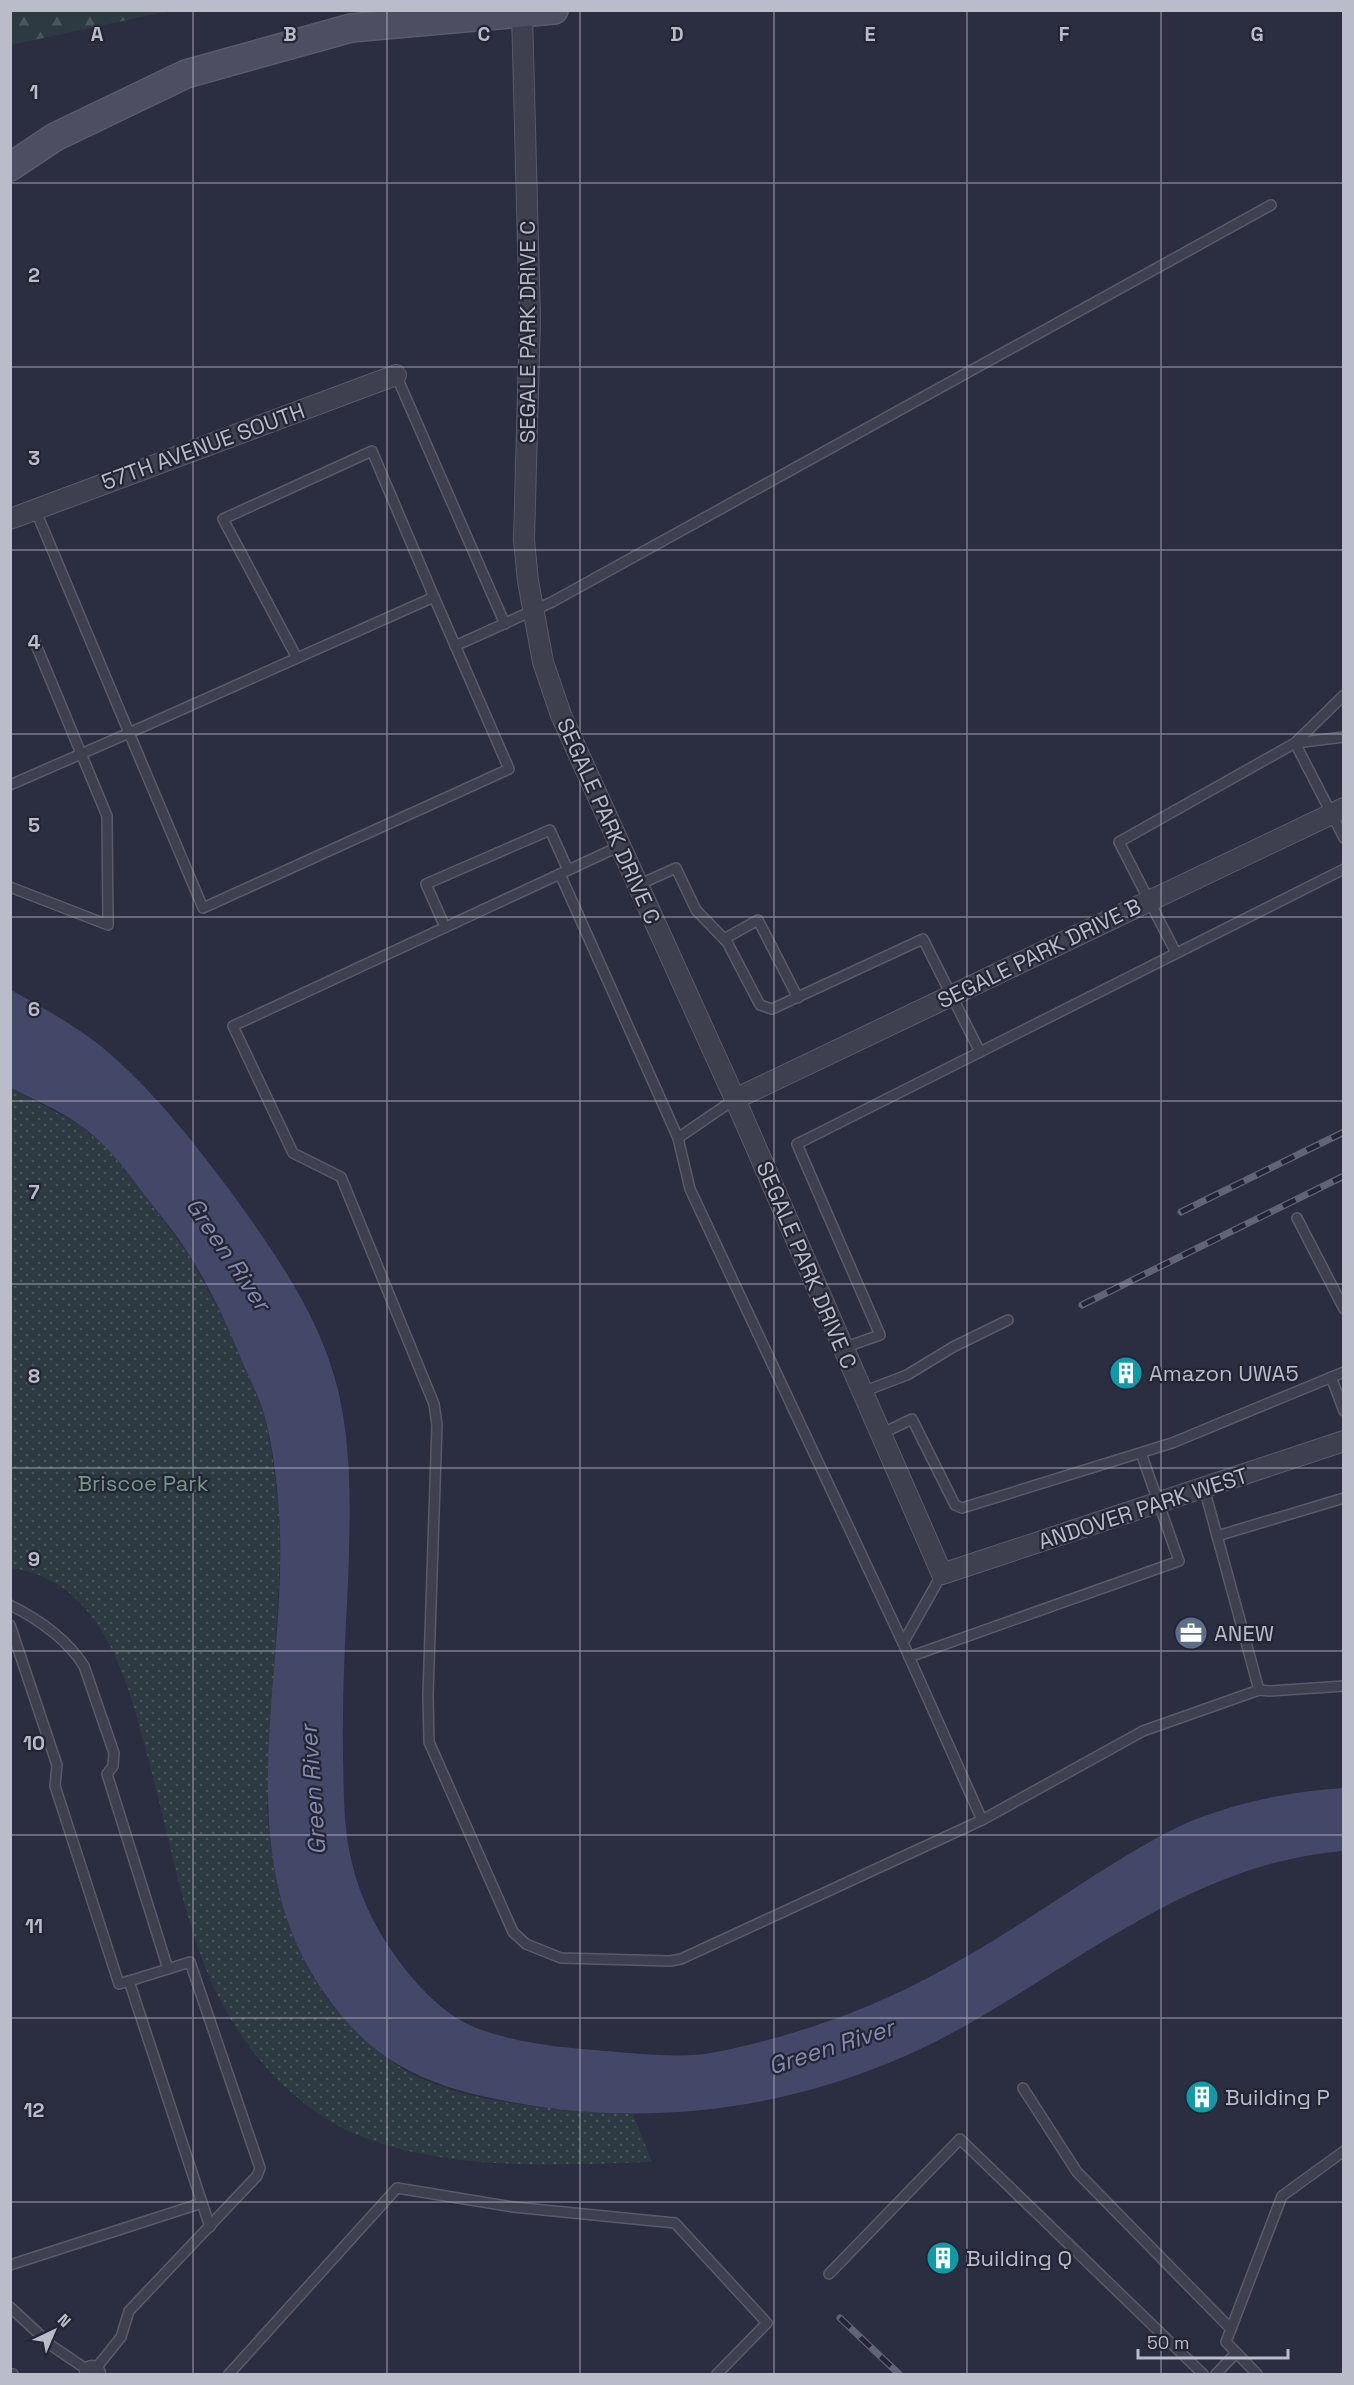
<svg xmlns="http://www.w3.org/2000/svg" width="1354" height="2385" font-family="'Space Grotesk',sans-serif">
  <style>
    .forest { fill: url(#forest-firs) }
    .park { fill: url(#park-dots) }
    .water { fill: #444868 }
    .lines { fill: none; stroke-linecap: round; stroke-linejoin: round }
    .service-casing { stroke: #595b6a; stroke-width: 12 }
    .minor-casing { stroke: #595b6a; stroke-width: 22 }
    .tertiary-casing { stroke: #595b6a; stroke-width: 27 }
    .secondary-casing { stroke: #595b6a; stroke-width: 30 }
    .service { stroke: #3e4050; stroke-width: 9 }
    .minor { stroke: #3e4050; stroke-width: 20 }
    .tertiary { stroke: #3e4050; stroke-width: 24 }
    .secondary { stroke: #4d4e62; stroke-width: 27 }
    .rail-casing { stroke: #616376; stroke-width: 7 }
    .rail { stroke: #232535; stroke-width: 4.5; stroke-dasharray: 14; stroke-linecap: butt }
    .grid { fill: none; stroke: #bbbcca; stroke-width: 1.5; stroke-opacity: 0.55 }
    .labels { text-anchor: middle; stroke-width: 4.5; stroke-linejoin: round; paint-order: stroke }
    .street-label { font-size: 22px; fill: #bbbcca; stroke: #232535 }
    .poi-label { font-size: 22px; fill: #bbbcca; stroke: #232535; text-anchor: start }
    .park-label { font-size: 22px; fill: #769888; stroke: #232535 }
    .water-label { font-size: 24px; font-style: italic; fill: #868bad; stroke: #232535 }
    .grid-label { font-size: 20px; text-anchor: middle; font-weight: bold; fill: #bbbcca; stroke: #232535; stroke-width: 4.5; stroke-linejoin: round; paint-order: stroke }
  </style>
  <defs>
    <pattern id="forest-firs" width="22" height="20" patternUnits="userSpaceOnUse" patternTransform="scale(1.5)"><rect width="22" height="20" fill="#2e3a42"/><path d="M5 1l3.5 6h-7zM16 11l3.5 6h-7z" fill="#4a555c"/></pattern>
    <pattern id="park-dots" width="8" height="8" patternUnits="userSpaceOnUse" patternTransform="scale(1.5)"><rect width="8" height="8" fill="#2e3a42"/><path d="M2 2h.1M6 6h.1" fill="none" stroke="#4a555c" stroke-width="1.8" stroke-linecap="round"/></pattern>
  </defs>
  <rect width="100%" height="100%" fill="#2b2d40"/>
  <path class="forest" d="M11,10H169V11L11,45Z"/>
  <path class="park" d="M11,1088L78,1124L107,1148L131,1177L187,1252L228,1326L264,1413L273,1460L279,1512L280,1560L267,1811C273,1878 288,1947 330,2002C339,2014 352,2024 362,2034C379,2050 394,2066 415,2076C478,2106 565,2110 633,2114L652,2162C553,2165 448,2172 355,2134C297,2109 247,2054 219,1998C201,1963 188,1918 178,1880C168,1839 159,1799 148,1758C129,1684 103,1580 11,1568Z"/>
  <path class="water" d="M11,990C42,1007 74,1025 102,1047C152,1089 192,1140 231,1192C275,1253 320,1316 338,1390C353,1454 350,1518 348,1583C345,1641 342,1698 343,1756C344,1792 343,1828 352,1863C361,1902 380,1937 405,1969C424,1993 449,2018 479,2029C520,2044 564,2048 606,2051C635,2053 664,2057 692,2055C713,2054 736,2048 756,2043C823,2026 886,2002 946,1968C990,1944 1032,1916 1075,1888C1114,1863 1153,1837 1196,1819C1243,1801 1294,1791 1343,1788V1851C1201,1863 1096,1950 977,2019C826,2108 653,2135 482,2096C412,2080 366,2053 325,1994C224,1850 290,1674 279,1513C277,1481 273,1448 265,1418C261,1401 252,1384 245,1368C229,1328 211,1289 188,1253C175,1232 158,1213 143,1193C124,1167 104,1141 77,1123C57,1109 33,1099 11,1088Z"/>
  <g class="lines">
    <defs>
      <g id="service">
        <path d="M396,375L505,624"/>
        <path d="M455,646L552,602L1271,205"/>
        <path d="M297,658L223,519L372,451L434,597"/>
        <path d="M1344,737L1295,743L1344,838"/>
        <path d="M10,785L129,733L434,597L509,769L203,908C147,775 90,642 35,509"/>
        <path d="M620,846L233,1026L293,1153L341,1177L434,1404L437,1425L428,1695L429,1742L513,1932L526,1944L561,1958L670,1961L681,1959L982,1820L1143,1731L1259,1690L1269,1691L1344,1686"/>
        <path d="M560,874L678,1138"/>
        <path d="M638,885L676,868L696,910L727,942L760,1005L772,1009L923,939L980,1052"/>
        <path d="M10,887L108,925L107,816L34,640"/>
        <path d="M445,927L426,884L550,830L568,870"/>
        <path d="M724,939L758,920L798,998"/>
        <path d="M1176,953L1119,842L1295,743L1344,695"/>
        <path d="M735,1099L678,1138L690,1189L903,1643L982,1820"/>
        <path d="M1297,1218L1344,1309"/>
        <path d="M843,1348L880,1335L797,1144L1344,869"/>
        <path d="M1331,1377L1344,1411"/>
        <path d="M862,1392L907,1375L953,1347L1008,1320"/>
        <path d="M881,1434L912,1419L955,1505L962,1508L1172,1443L1344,1372"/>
        <path d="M1204,1488L1259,1690"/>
        <path d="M1217,1536L1344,1498"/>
        <path d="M10,1605C38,1619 67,1639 84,1666L114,1753L113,1766L107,1774L168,1969L190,1962L260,2168L257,2176L129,2311L121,2337L93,2372"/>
        <path d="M10,1625L57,1765L55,1786L119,1984L129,1981"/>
        <path d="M903,1643L942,1574"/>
        <path d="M909,1657L1179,1561L1141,1453"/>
        <path d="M168,1969L129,1981L210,2227"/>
        <path d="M1023,2088L1077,2172L1231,2329"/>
        <path d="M10,2265L202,2203"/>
        <path d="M829,2274L960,2139L1203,2374"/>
        <path d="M10,2307L52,2346L92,2373"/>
        <path d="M10,2374H13"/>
        <path d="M229,2374L397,2188L513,2207L675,2223L767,2323L717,2374"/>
        <path d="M1216,2374L1236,2353"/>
        <path d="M1257,2374L1226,2342L1282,2196L1344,2151"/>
      </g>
      <g id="minor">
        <path d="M522,13L530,319L524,540L528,581L543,662L561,715L735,1099L942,1574L1344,1441"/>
        <path d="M10,519L396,375"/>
        <path d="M735,1099L1344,808"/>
      </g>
      <path id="tertiary" d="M92,2373L93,2374"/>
      <path id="secondary" d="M10,167L55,137L186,74L351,28L554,10"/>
    </defs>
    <use href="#service" class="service-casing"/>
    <use href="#minor" class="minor-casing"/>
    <use href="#tertiary" class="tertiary-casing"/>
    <use href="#secondary" class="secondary-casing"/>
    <use href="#service" class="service"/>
    <use href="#minor" class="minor"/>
    <use href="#tertiary" class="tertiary"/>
    <use href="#secondary" class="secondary"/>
    <defs>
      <g id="rail">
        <path d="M1181,1212L1344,1132"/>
        <path d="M1082,1305L1344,1176"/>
        <path d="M840,2318L899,2374"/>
      </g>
    </defs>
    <use href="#rail" class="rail-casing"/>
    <use href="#rail" class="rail"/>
  </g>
  <path class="grid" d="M193,10V2374M387,10V2374M580,10V2374M774,10V2374M967,10V2374M1161,10V2374M10,183H1344M10,367H1344M10,550H1344M10,734H1344M10,917H1344M10,1101H1344M10,1284H1344M10,1468H1344M10,1651H1344M10,1835H1344M10,2018H1344M10,2202H1344"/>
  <defs>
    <symbol id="building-disc" viewBox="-11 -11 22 22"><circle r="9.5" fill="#0f9aa8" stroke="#232535"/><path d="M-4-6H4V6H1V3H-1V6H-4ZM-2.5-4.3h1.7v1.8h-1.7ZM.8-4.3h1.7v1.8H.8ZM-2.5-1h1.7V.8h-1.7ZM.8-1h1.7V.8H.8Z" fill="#fff"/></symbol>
    <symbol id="office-disc" viewBox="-11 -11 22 22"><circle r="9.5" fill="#5c6f8a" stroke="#232535"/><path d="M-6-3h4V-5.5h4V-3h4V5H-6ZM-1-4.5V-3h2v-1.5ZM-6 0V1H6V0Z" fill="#fff"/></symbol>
  </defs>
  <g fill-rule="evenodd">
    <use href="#building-disc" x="1107" y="1354" width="38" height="38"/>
    <use href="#office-disc" x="1172" y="1614" width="38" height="38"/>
    <use href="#building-disc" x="1183" y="2078" width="38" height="38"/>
    <use href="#building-disc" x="924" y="2239" width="38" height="38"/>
  </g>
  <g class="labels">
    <g class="street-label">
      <text transform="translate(527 332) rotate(-90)" y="8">SEGALE PARK DRIVE C</text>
      <text transform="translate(203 446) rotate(-20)" y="8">57TH AVENUE SOUTH</text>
      <text transform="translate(609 821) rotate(66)" y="8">SEGALE PARK DRIVE C</text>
      <text transform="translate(1039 953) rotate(-26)" y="8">SEGALE PARK DRIVE B</text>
      <text transform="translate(807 1265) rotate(67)" y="8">SEGALE PARK DRIVE C</text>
      <text transform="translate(1143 1508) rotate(-18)" y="8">ANDOVER PARK WEST</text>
    </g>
    <g class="poi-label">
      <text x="1149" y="1381">Amazon UWA5</text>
      <text x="1214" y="1641">ANEW</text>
      <text x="1225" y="2105">Building P</text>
      <text x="966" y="2266">Building Q</text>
    </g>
    <g class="park-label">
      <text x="143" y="1491">Briscoe Park</text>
    </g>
    <g class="water-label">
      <text transform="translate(228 1254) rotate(56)" y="8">Green River</text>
      <text transform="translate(313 1790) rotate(-94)" y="8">Green River</text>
      <text transform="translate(831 2047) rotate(-18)" y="8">Green River</text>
    </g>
  </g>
  <g class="grid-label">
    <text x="97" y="41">A</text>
    <text x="290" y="41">B</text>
    <text x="484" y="41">C</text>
    <text x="677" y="41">D</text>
    <text x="870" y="41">E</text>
    <text x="1064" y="41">F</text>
    <text x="1257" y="41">G</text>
    <text x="34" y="99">1</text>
    <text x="34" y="282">2</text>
    <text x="34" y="465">3</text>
    <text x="34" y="649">4</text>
    <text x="34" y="832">5</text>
    <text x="34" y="1016">6</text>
    <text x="34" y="1199">7</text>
    <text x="34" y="1383">8</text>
    <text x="34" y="1566">9</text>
    <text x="34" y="1750">10</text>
    <text x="34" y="1933">11</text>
    <text x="34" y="2117">12</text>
  </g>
  <rect width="1354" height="2385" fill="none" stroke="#bbbcca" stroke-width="24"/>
  <g transform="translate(54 2331) rotate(44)" stroke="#232535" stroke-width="4.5" paint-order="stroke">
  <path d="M0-4.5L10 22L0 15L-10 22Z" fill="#bbbcca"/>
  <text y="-9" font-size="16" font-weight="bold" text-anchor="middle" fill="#bbbcca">N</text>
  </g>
  <path d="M1138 2349v9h150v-9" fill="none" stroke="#bbbcca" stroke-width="3"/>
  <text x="1147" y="2349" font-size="18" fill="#bbbcca" stroke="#232535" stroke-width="4.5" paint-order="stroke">50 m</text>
</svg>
